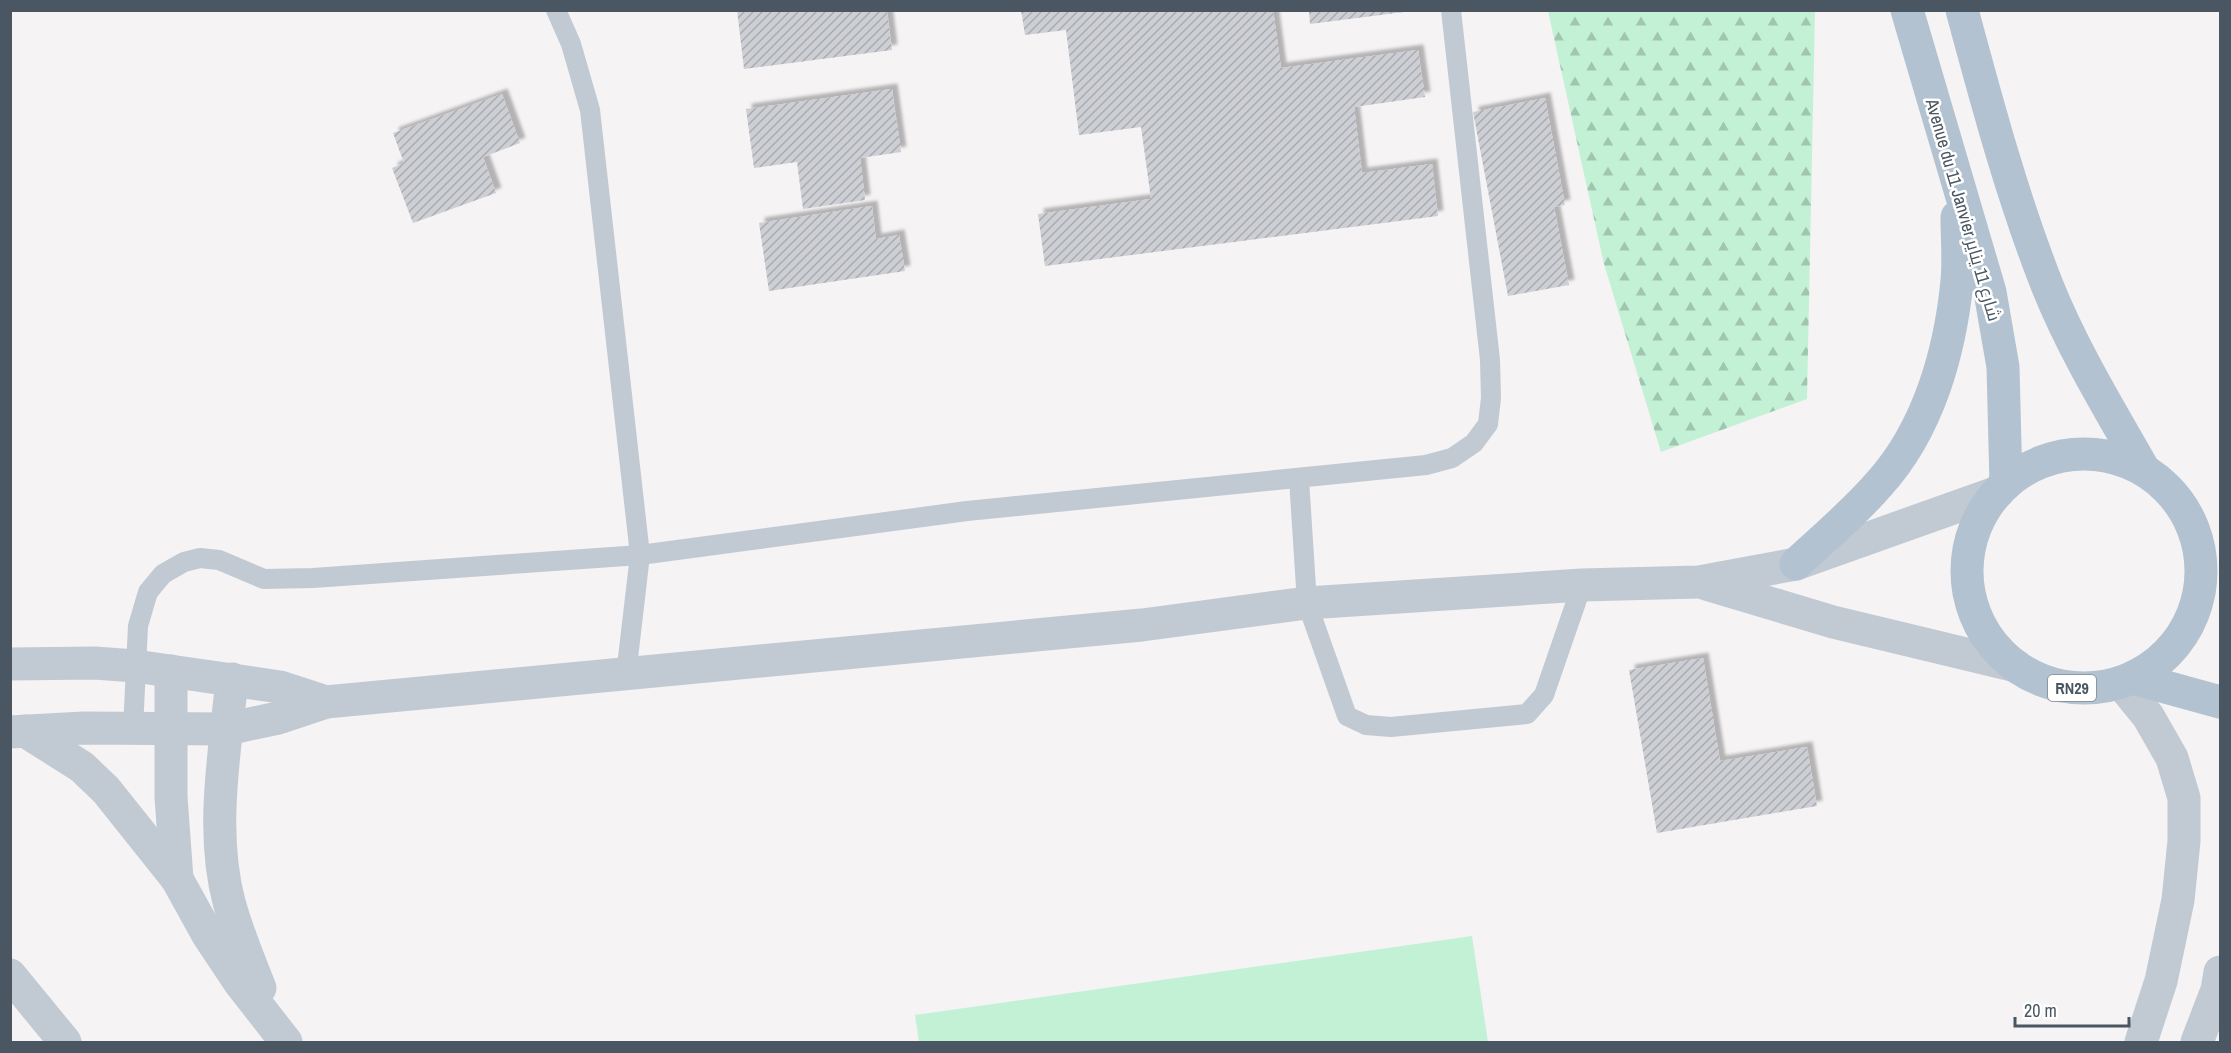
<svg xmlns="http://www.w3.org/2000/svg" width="2231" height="1053" font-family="'Archivo Narrow',Cairo,sans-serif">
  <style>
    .forest { fill: url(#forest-firs) }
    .park { fill: #c3f1d5 }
    .building { fill: url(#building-hatch); filter: url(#shadow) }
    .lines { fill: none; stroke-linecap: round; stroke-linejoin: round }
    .service { stroke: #c1cad2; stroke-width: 20 }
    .minor { stroke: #c1cad2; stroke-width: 33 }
    .tertiary { stroke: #c1cad2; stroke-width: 33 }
    .primary { stroke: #b3c2d1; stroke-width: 33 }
    .labels { text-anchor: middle; stroke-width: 5; stroke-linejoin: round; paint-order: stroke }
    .shield { fill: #fff; stroke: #808990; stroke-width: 1.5 }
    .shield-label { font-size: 16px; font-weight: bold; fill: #4a5661 }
    .street-label { font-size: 18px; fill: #4a5661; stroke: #fff }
  </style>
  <defs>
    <pattern id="forest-firs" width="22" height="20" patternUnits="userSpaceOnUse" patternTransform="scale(1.5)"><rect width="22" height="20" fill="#c3f1d5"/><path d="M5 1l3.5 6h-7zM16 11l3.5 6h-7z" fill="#a0c6b0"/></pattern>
    <pattern id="building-hatch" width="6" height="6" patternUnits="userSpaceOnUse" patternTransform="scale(1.5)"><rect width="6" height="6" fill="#cdcfd5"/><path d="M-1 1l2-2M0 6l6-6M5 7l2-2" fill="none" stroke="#a8abb0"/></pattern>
    <filter id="shadow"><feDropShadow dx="5.5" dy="-5.5" stdDeviation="1.5" flood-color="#0004"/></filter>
  </defs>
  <rect width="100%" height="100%" fill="#f5f3f3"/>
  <path class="forest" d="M1548,11H1815L1807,399L1661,452L1604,264Z"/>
  <path class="park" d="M1472,936L1488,1042H919L915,1015Z"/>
  <g class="building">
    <path d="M737,10H887L892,50L744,69Z"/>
    <path d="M1021,10H1273L1281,68L1418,50L1425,97L1354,107L1362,173L1432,164L1438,216L1045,266L1038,214L1151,199L1141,127L1079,135L1066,30L1025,35Z"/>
    <path d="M1309,10H1404V12L1310,24Z"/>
    <path d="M892,89L901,152L860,158L865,200L803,209L797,162L754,168L746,109Z"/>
    <path d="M502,94L520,143L483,157L496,193L413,223L392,168L404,163L393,133Z"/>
    <path d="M1545,98L1565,205L1554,207L1569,285L1508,296L1473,112Z"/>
    <path d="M872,206L876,239L899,235L905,271L769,291L759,223Z"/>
    <path d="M1703,658L1720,761L1807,747L1817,806L1657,833L1629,670Z"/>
  </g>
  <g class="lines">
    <g class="service">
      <path d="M556,10L571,44L590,110L640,555L626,675"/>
      <path d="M1299,479L1307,603L1347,716L1366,725L1391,727L1527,714L1544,695L1582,585"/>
      <path d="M133,729L138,626L148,592L163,574L184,562L200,558L219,560L264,579L313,578L640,555L967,511L1426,465L1452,458L1474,443L1488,424L1491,398L1490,360L1451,10"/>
    </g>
    <g class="minor">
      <path d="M171,671V797L177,879L208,935L240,983L286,1042"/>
      <path d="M232,679C225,752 210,830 229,902C237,932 249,960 260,988"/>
      <path d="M2121,683L2148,716L2172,758L2184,798V841L2178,900L2161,981L2141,1042"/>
      <path d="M10,975L65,1042"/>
      <path d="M2197,1042L2217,990L2220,972"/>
    </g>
    <g class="tertiary">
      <path d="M1706,584L1833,622L2016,666"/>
      <path d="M10,664L95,663L135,666L280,687L326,702"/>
      <path d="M25,731L82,767L106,790L177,879"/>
      <path d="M10,732L84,728L227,729L278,718L326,702L1142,625L1307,603L1582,585L1699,582L1796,564L1998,492"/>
    </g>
    <g class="primary">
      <path d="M1907,10L1990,292L2003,367L2006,484"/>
      <path d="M1962,10C1987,103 2012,196 2047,285C2073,350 2110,410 2144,470"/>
      <circle cx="2084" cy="571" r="117"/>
      <path d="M1796,564C1824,538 1854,513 1879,484C1928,430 1950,353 1957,281C1959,260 1957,238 1957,217"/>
      <path d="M2133,678L2220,702"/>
    </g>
  </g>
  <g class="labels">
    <rect class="shield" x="2048" y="675" width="48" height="26" rx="4.5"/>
    <g class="shield-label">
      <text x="2072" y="694">RN29</text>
    </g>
    <g class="street-label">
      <text transform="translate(1963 210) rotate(74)" y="6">Avenue du 11 Janvier شارع 11 يناير</text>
    </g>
  </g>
  <rect width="2231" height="1053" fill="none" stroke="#4a5661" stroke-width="24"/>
  <path d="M2015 1017v9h114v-9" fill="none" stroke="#4a5661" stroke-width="3"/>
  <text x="2024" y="1017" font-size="18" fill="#4a5661" stroke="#ffffff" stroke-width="4.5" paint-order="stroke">20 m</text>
</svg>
